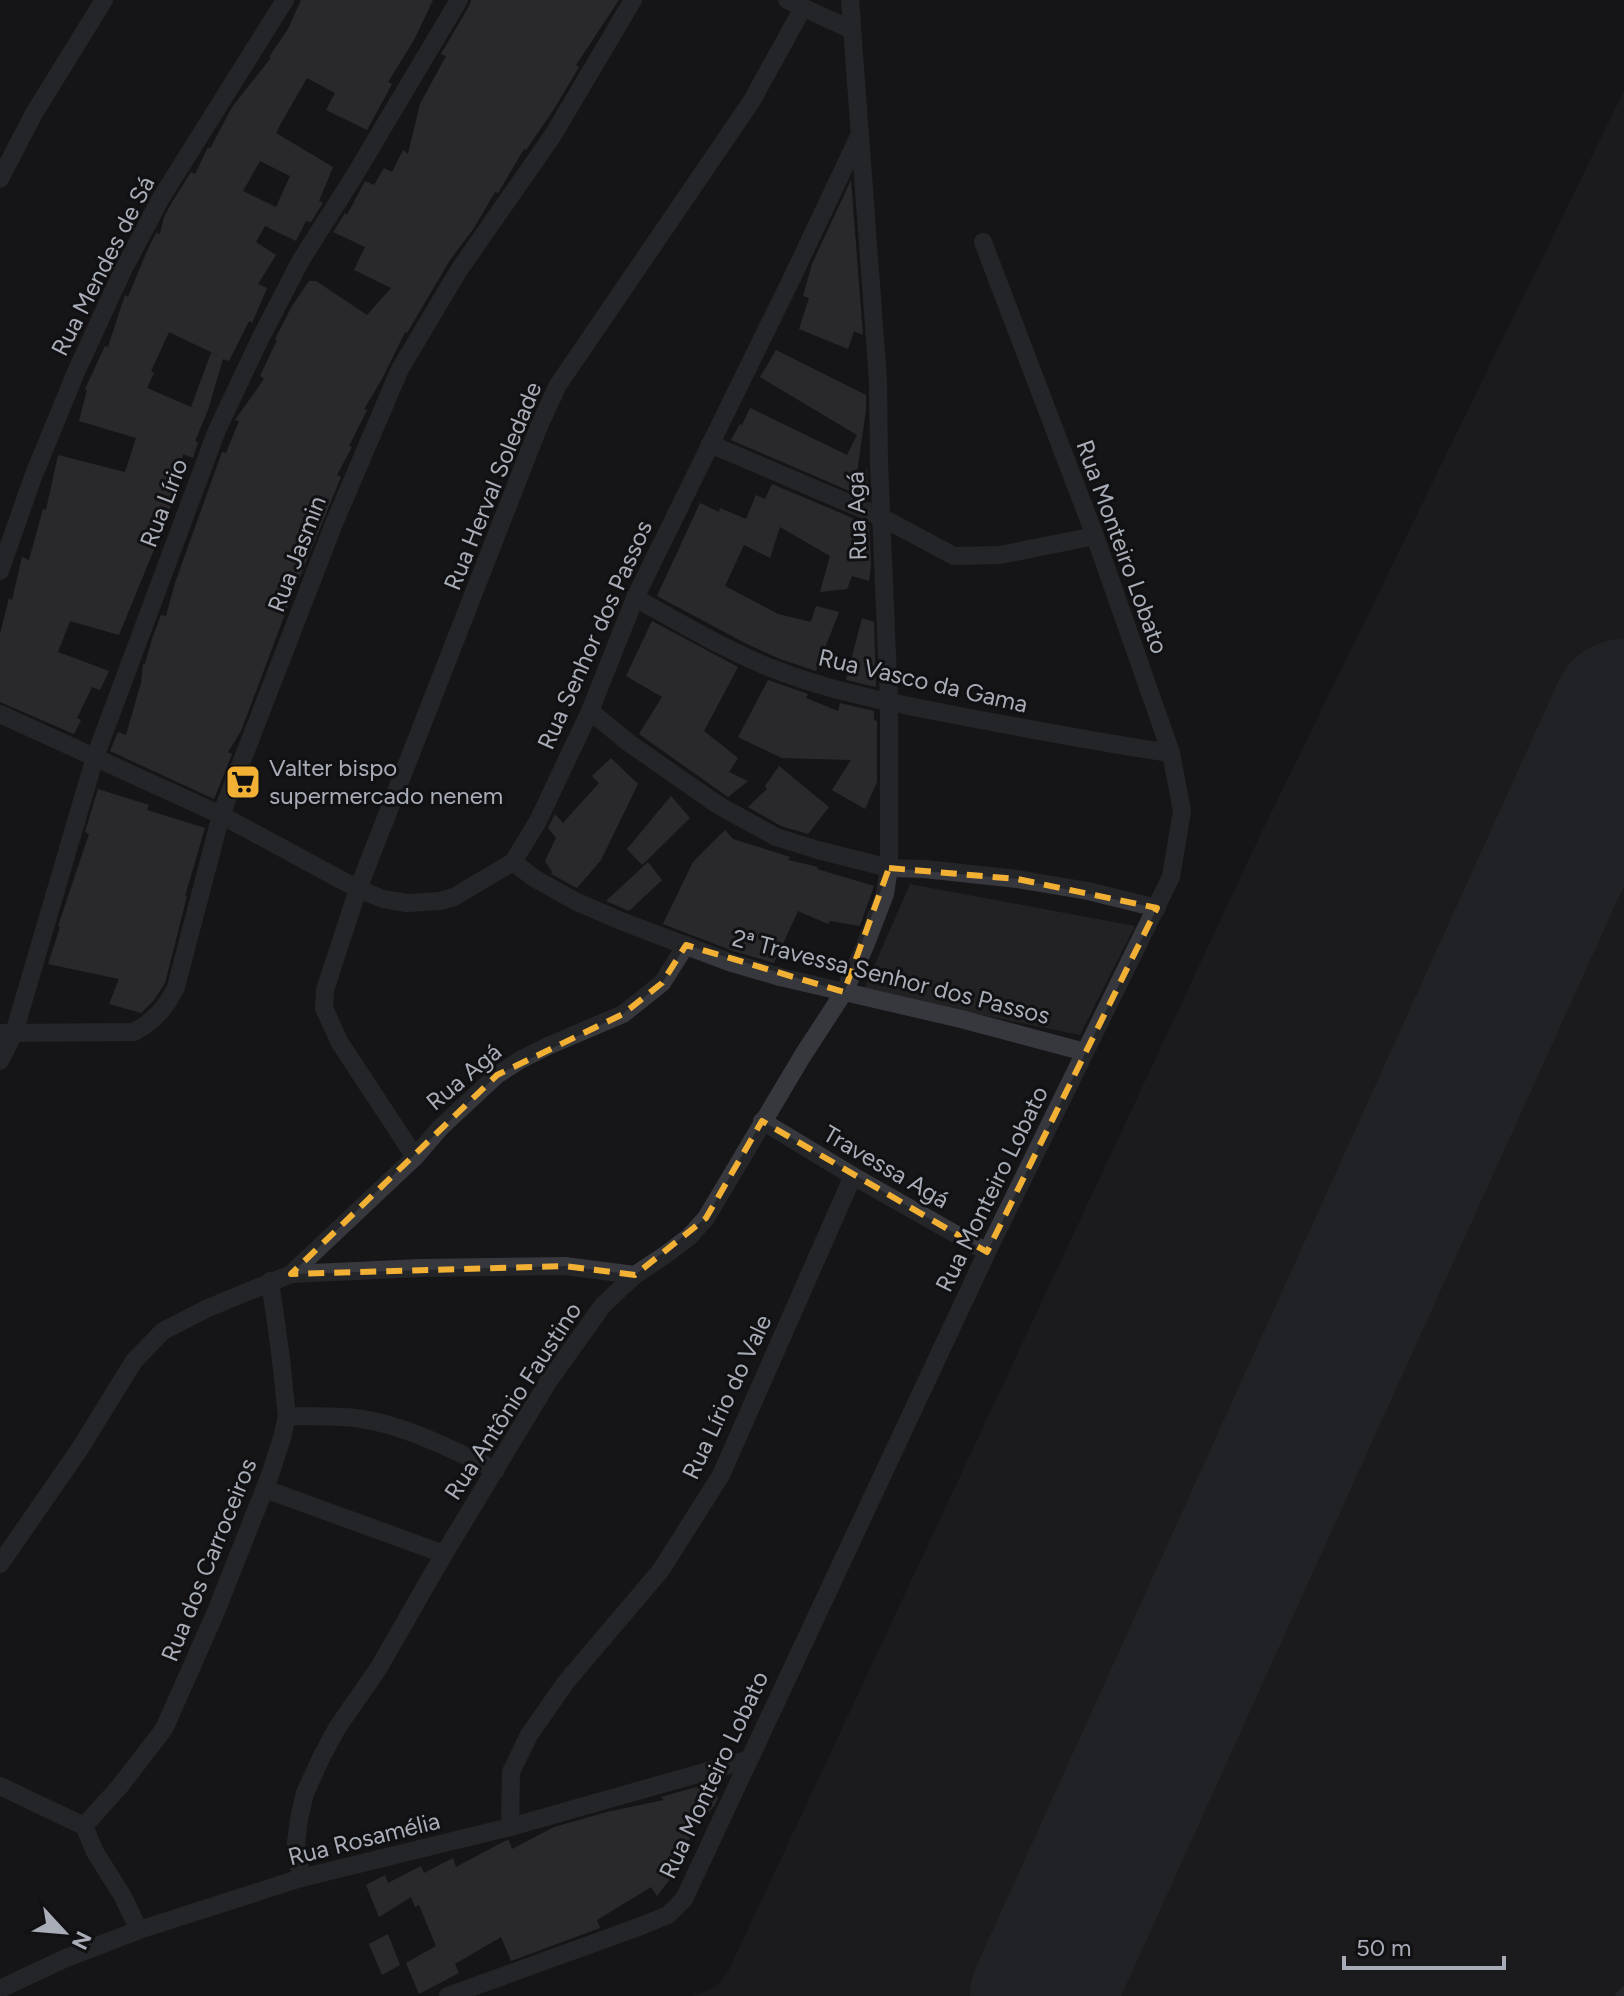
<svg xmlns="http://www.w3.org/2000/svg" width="1624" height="1996" font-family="Figtree,sans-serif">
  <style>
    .built { fill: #222225 }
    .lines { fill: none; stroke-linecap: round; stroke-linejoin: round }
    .runway { stroke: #303135; stroke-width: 144 }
    .building { fill: #404145; fill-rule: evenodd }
    .service { stroke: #37383d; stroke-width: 9 }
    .minor { stroke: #37383d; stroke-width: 18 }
    .marked { fill: none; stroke: #f2b134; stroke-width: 6; stroke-dasharray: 16 10; stroke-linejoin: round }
    .labels { text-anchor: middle; stroke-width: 6; stroke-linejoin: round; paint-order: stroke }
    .street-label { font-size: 24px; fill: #a8adb8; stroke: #111113 }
    .poi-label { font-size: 24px; fill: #a8adb8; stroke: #111113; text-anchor: start }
  </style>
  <rect width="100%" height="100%" fill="#161618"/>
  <g class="built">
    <path d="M1624,91V1996H692L716,1987L728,1972L1259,838Z"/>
    <path d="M910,884L1135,926L1080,1035L863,991Z"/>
  </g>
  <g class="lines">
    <path class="runway" d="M1042,1996L1624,711"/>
  </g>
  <g class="building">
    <path d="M301,0H433L414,40L388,82L392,84L367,130L326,110L335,93L307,78L280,125L276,133L333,167L319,201L323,203L311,222L306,221L296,241L265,226L256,242L276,255L258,284L267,288L252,323L249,321L229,361L223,359L208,410L195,441L198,442L193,458L183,454L166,526L164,525L119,635L70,621L58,652L109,671L100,690L92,687L77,718L81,720L74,734L0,702V634L9,598L12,600L22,557L29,560L43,509L46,510L58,455L125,472L136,438L79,421L87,390L85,389L105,346L108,347L125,295L128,297L147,251L156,233L160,234L164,217L171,204L191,172L195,174L208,147L210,149L232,107L271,58L269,57L288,29ZM260,161L290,176L276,207L243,191ZM169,332L217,355L211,353L191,407L147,388L154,373L151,371Z"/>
    <path d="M471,0H619L576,65L579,67L554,109L526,150L524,149L498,193L495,192L474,228L450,260L407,333L405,332L382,379L364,409L367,410L349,446L352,447L337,475L341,477L288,606L241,731L228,752L232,754L214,799L110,751L118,732L126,735L141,683L143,664H145L152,639L161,615L166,616L175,583L222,452L226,453L239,421L235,420L264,379L260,376L277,340L275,339L292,306L309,281H316L367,315L391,288L354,270L365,247L333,232L345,213L347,215L365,181L374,185L384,168L392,172L403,150L408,154L420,104L446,56L441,54L469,6Z"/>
    <path d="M851,180L863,335L854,331L848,349L799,329L809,298L803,296L812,264Z"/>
    <path d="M776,350L866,395V410L854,493L731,440L740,424L742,425L750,408L847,455L857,435L760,377Z"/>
    <path d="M867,468L868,499L855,493Z"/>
    <path d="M772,484L869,525L871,565L869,581L852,576L847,589L820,592L830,556L780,527L770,558L744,545L725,586L778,614L811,622L816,606L839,612L816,671L780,659L745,643L657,596L700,503L719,512L720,508L746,519L756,495L765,499Z"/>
    <path d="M862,618L874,622L876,687L846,680Z"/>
    <path d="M652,621L738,667L704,731L738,758L729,772L748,781L728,797L639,734L662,697L626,676Z"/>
    <path d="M768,680L808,694L806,698L838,711L840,703L874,711V720L877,721V782L865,809L832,790L851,760L782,758L738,737Z"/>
    <path d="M611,758L638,784L601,860L577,888L551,874L552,872L545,861L556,838L548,828L555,814L563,823L599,783L592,776Z"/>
    <path d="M779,766L829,807L808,834L781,826L748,807L767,789L765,786Z"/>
    <path d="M98,789L149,805L147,810L205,828L185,896H187L165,983L154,1000L141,1013L109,1004L119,979L48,964L60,927L58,926L60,920L89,834L85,832Z"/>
    <path d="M671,796L690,818L642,865L627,849Z"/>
    <path d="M725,830L733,839L790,857L788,860L818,867L817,869L874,886L860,926L830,921L828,924L798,911L774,963L733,951L663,924L693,862Z"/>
    <path d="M648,862L662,880L629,911L606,901Z"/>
    <path d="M707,1784L718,1798L715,1805L689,1836L691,1837L674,1858L681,1865L657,1896L651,1887L597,1920L600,1928L511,1961L501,1937L455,1964L459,1973L419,1994L406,1963L436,1946L419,1905L415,1907L411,1897L379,1917L366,1885L385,1875L388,1883L421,1866L424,1873L453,1858L456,1867L505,1841L509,1840L512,1849L554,1827L607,1812L664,1800L661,1797Z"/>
    <path d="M388,1934L400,1965L382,1975L369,1944Z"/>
  </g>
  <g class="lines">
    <path class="service" d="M1620,1996L1624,1991"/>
    <g class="minor">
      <path d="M787,0L852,30"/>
      <path d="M0,179L33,115L104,0"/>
      <path d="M710,444L881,517L954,556L1000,555L1095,536"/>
      <path d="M0,571L33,477L76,372L123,270L161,198L285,0"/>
      <path d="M635,598C682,623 726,651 776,670C836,693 897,704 960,716C1030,729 1100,743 1171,753"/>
      <path d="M590,711L629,743L718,805L776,837L818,850L889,868L924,869L1017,879L1088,891L1157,908"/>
      <path d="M0,714L221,815L358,889L383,899L407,903L440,901L454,897L513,862L538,821L590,711L635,598L791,280L859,136"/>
      <path d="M513,862L534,878L575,901L621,921L729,962L780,977L961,1019L1085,1052"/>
      <path d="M0,1033L134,1032C154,1021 166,1008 176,987L221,815L335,521L400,369L459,270L553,135L633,0"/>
      <path d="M0,1061L14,1033L95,757L217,430L261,337L301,260L353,178L459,0"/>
      <path d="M762,1121L853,1176L987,1252"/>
      <path d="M415,1157L340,1043L324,1008L325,990L358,889L539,426L558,385L751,102L803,8"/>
      <path d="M291,1274L420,1268L565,1266L635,1275"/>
      <path d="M287,1416C312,1417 338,1415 362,1419C408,1426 454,1451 496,1470"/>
      <path d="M265,1489L444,1554"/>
      <path d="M0,1564L79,1450L134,1361L163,1331L208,1308L291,1274L415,1157L440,1128L497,1075L520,1060L548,1046L623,1014L662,983L686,945"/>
      <path d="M0,1786L84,1826L95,1852L122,1895L139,1930"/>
      <path d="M84,1826L120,1786L164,1729L215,1614L270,1475L282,1438L287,1416L280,1351L270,1281"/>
      <path d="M510,1827L511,1772L529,1735L566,1682L661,1570L721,1475L853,1176"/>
      <path d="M301,1878L296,1843L299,1819L305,1793L321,1758L337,1728L378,1669L444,1554L548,1382L603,1305L635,1275L665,1255L689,1237L706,1218L803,1055L844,992L865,946L885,894L889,868V703L879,464L878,380L850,0"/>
      <path d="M0,1989L66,1958L139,1930L301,1878L510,1827L747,1760"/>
      <path d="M448,1996L641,1926L668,1915L684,1899L987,1252L1171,877L1182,811L1171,753L1095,536L983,242"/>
    </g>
  </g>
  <path d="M0 0H1624V1996H0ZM889,868L1017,879L1157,908L987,1252L762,1121L706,1218L635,1275L565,1266L291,1274L497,1075L623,1014L662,983L686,945L844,992Z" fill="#161618" fill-opacity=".55" fill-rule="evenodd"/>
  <path class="marked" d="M889,868L1017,879L1157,908L987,1252L762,1121L706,1218L635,1275L565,1266L291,1274L497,1075L623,1014L662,983L686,945L844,992Z"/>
  <defs>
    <symbol id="supermarket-square" viewBox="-11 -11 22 22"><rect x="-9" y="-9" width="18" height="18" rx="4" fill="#f2b134" stroke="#111113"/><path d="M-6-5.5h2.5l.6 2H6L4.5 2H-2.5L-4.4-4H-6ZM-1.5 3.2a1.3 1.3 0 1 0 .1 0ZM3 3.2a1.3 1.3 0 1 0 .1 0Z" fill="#111"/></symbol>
  </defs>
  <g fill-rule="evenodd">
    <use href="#supermarket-square" x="223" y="762" width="40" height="40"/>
  </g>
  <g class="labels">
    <g class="street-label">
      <text transform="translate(103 266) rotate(-63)" y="8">Rua Mendes de Sá</text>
      <text transform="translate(493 486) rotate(-68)" y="8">Rua Herval Soledade</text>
      <text transform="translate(164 503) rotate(-69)" y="8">Rua Lírio</text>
      <text transform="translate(857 516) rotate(-92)" y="8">Rua Agá</text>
      <text transform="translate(1122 547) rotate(70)" y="8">Rua Monteiro Lobato</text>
      <text transform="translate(297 554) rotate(-69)" y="8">Rua Jasmin</text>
      <text transform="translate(595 635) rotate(-66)" y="8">Rua Senhor dos Passos</text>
      <text transform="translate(923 681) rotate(13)" y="8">Rua Vasco da Gama</text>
      <text transform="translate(891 977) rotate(14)" y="8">2ª Travessa Senhor dos Passos</text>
      <text transform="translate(464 1077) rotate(-40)" y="8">Rua Agá</text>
      <text transform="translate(886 1167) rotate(30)" y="8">Travessa Agá</text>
      <text transform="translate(992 1189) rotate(-64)" y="8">Rua Monteiro Lobato</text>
      <text transform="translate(727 1397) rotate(-65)" y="8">Rua Lírio do Vale</text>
      <text transform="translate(513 1401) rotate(-57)" y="8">Rua Antônio Faustino</text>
      <text transform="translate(209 1560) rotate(-68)" y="8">Rua dos Carroceiros</text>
      <text transform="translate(714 1775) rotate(-65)" y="8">Rua Monteiro Lobato</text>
      <text transform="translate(364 1839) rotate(-14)" y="8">Rua Rosamélia</text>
    </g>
    <g class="poi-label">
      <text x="269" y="776">Valter bispo<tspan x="269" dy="28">supermercado nenem</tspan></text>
    </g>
  </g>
  <g transform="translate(64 1932) rotate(116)" stroke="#111113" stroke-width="6" paint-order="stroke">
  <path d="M0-6L14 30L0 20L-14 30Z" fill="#a8adb8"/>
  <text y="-12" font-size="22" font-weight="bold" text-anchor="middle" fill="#a8adb8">N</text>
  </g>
  <path d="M1344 1956v12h160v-12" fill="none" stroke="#a8adb8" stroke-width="4"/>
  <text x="1356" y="1956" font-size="24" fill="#a8adb8" stroke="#111113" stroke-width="6" paint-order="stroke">50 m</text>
</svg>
